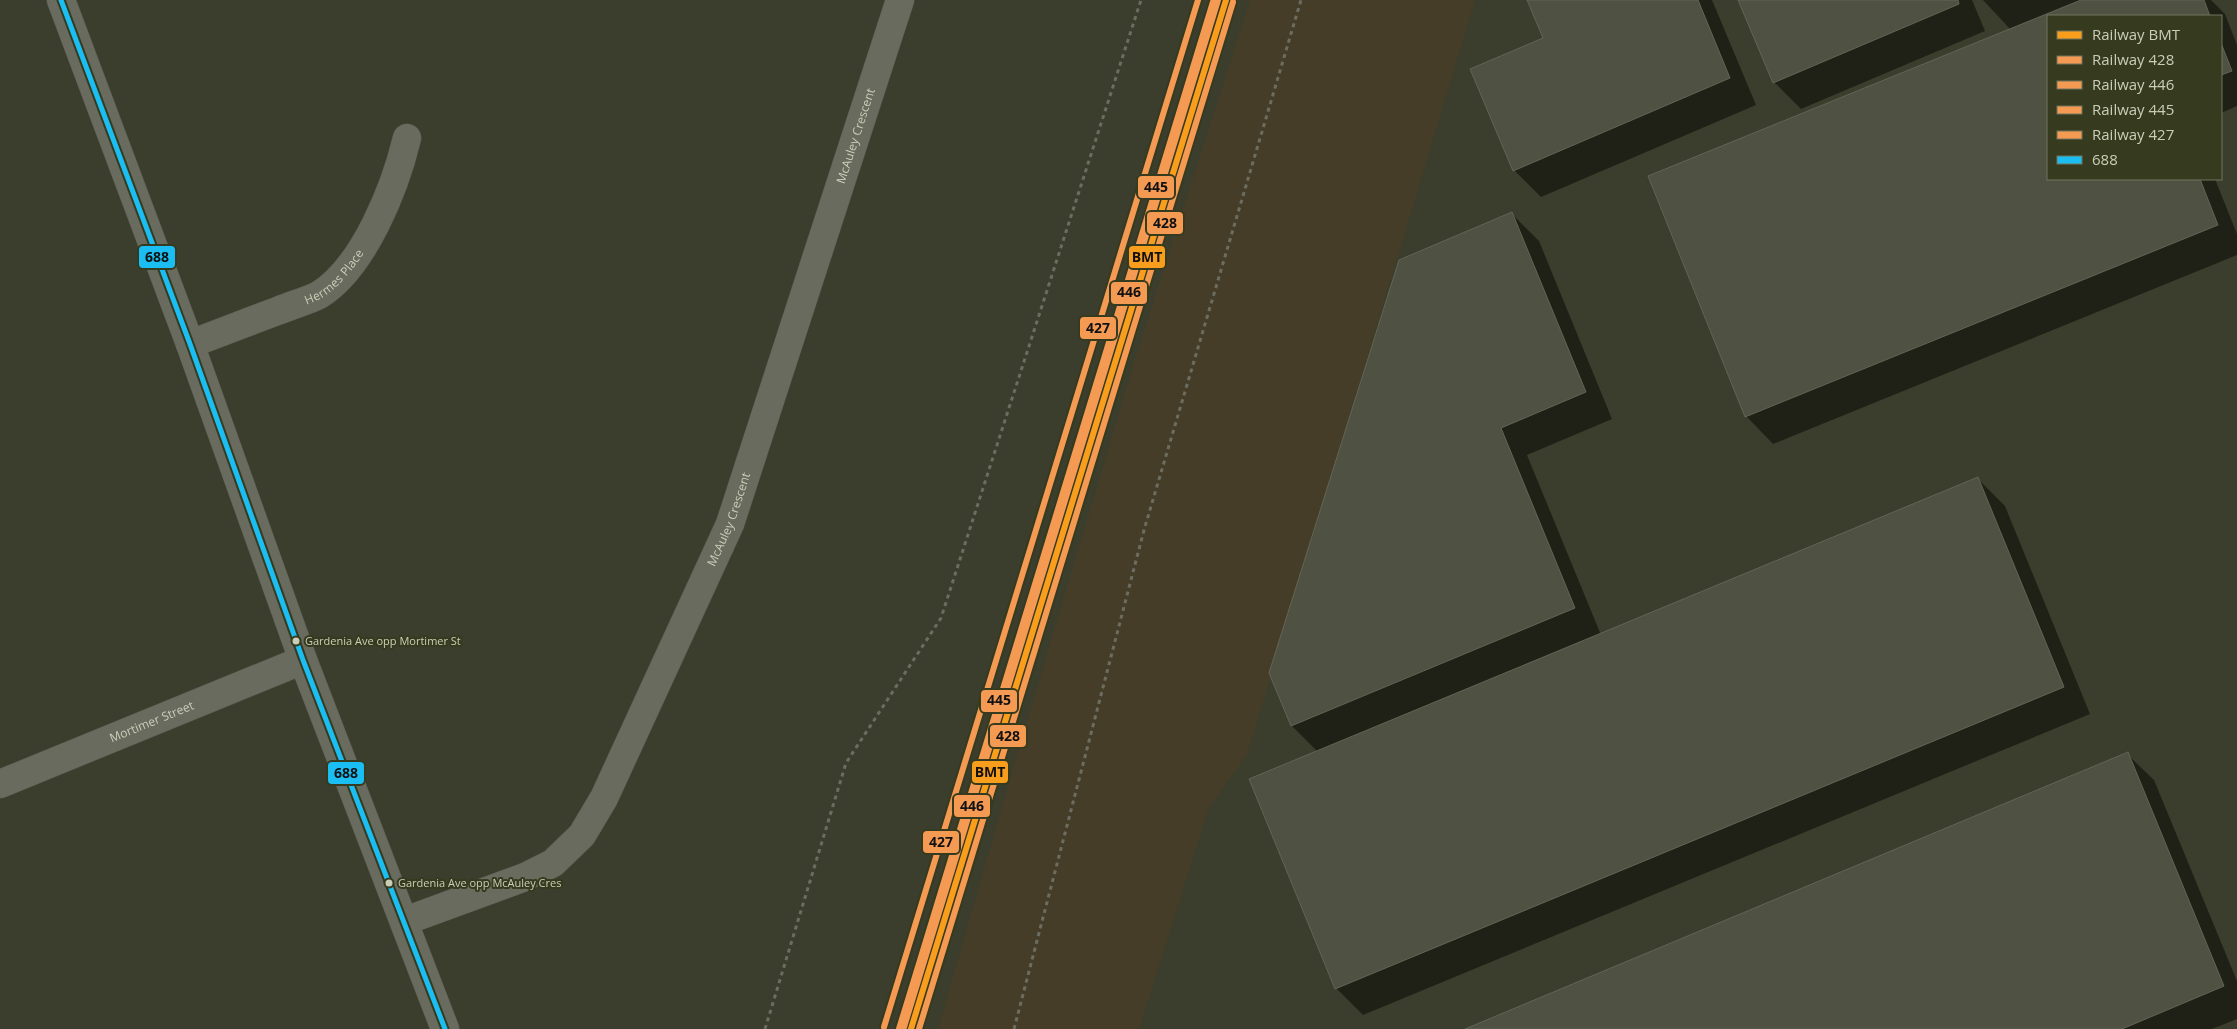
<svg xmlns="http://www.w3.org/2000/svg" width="2237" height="1029" font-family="'Open Sans',sans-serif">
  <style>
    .green { fill: #463d29 }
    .shadow { fill: #0007 }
    .building { fill: #4f5242; stroke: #626555 }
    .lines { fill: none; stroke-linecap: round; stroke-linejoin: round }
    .minor-casing { stroke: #575a4d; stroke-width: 29 }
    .path { stroke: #6c6d61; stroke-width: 3; stroke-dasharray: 4 4; stroke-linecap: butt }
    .minor { stroke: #686b5d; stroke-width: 28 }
    .bus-1-casing { stroke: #363a1e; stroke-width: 9 }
    .bus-1 { stroke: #1abef2; stroke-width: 5 }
    .rail-1-casing { stroke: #363a1e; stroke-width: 10 }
    .rail-2-casing { stroke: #363a1e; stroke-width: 10 }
    .rail-3-casing { stroke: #363a1e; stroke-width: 10 }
    .rail-4-casing { stroke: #363a1e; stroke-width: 10 }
    .rail-5-casing { stroke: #363a1e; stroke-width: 10 }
    .rail-1 { stroke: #f99d1c; stroke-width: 6 }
    .rail-2 { stroke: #f59a53; stroke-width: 6 }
    .rail-3 { stroke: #f59a53; stroke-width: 6 }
    .rail-4 { stroke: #f59a53; stroke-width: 6 }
    .rail-5 { stroke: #f59a53; stroke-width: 6 }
    .bus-dot { fill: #caceb8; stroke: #363a1e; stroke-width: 2 }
    .labels { text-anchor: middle; stroke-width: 4; stroke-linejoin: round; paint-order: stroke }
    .bus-label { font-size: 11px; fill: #caceb8; stroke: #363a1e; text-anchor: start }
    .street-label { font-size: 12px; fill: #caceb8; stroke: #363a1e }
    .line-badge { stroke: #363a1e; stroke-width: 2 }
    .pale-badge-label { font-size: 14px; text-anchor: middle; font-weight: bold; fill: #111 }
  </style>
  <rect width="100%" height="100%" fill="#3b3e2c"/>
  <path class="green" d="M1250,0H1475L1247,755L1209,807L1139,1029H938L1019,748L1134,363Z"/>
  <g class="shadow">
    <path d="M1529,0H1712L1756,105L1541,197L1514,170L1545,39Z"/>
    <path d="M1740,0H1972L1985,31L1801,109L1774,82Z"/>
    <path d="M1983,0H2211L2225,14L2237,45V106L2221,113V16H2048V179H2215L2237,234V255L1773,444L1747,417L1650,176L2011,30Z"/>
    <path d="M1512,214L1539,241L1612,419L1527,455L1601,635L1978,479L2005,506L2090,714L1363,1015L1336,988L1318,752L1292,726L1270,673Z"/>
    <path d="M2127,754L2154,780L2237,981V1019L2212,1029H1468Z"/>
  </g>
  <g class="building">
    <path d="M1527,0H1698L1730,78L1513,171L1470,69L1543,38Z"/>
    <path d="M1738,0H1958L1959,4L1773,83Z"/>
    <path d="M2081,0H2204L2210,16H2048V179H2200L2218,225L1745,417L1648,176Z"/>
    <path d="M2221,43L2232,71L2221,75Z"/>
    <path d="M1512,212L1586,392L1501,428L1575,608L1291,726L1269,673L1399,260Z"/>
    <path d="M1978,477L2064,687L1335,989L1249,779Z"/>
    <path d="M2128,752L2224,986L2122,1029H1465Z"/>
  </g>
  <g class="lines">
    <defs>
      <g id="minor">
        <path d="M61,0L190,344L303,660L445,1029"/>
        <path id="s1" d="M190,344C220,333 250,321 280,310C292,305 307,301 319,295C364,267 395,188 407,138"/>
        <path id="s2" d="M0,784L303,660"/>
        <path id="s3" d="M405,921L525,877L553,863L582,835L604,798L730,524L900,0"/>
      </g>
    </defs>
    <use href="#minor" class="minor-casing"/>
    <g class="path">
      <path d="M765,1029L846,763L941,618L1141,0"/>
      <path d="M1014,1029L1144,530L1301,0"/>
    </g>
    <use href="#minor" class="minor"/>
    <defs>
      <path id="bus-1" d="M61,0L190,344L303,660L445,1029"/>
    </defs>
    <use href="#bus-1" class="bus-1-casing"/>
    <use href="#bus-1" class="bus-1"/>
    <defs>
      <path id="rail-1" d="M911,1029L1226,0"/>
      <path id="rail-2" d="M919,1029L1233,2"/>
      <path id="rail-3" d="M904,1027L1218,0"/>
      <path id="rail-4" d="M899,1029L1213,2"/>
      <path id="rail-5" d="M884,1027L1198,0"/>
    </defs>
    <use href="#rail-1" class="rail-1-casing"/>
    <use href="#rail-2" class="rail-2-casing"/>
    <use href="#rail-3" class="rail-3-casing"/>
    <use href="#rail-4" class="rail-4-casing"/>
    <use href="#rail-5" class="rail-5-casing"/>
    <use href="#rail-1" class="rail-1"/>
    <use href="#rail-2" class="rail-2"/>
    <use href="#rail-3" class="rail-3"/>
    <use href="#rail-4" class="rail-4"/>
    <use href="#rail-5" class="rail-5"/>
  </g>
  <g class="bus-dot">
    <circle cx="296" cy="641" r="4.5"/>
    <circle cx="389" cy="883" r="4.5"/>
  </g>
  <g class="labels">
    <g class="bus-label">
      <text x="305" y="645">Gardenia Ave opp Mortimer St</text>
      <text x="398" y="887">Gardenia Ave opp McAuley Cres</text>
    </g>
    <g class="street-label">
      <text dy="4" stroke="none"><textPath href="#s3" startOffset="952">McAuley Crescent</textPath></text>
      <text dy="4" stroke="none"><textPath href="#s1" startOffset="161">Hermes Place</textPath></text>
      <text dy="4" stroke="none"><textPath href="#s3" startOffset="548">McAuley Crescent</textPath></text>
      <text dy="4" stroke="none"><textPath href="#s2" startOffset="164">Mortimer Street</textPath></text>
    </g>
  </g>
  <g class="line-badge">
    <rect x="1137" y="175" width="38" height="24" rx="5" fill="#f59a53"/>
    <rect x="1146" y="211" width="38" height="24" rx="5" fill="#f59a53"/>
    <rect x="138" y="245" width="38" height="24" rx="5" fill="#1abef2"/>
    <rect x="1128" y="245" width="38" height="24" rx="5" fill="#f99d1c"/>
    <rect x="1110" y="281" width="38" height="24" rx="5" fill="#f59a53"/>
    <rect x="1079" y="316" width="38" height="24" rx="5" fill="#f59a53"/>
    <rect x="980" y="689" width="38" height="24" rx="5" fill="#f59a53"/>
    <rect x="989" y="724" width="38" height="24" rx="5" fill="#f59a53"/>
    <rect x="971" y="760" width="38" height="24" rx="5" fill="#f99d1c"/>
    <rect x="327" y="761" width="38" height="24" rx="5" fill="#1abef2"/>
    <rect x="953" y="794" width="38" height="24" rx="5" fill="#f59a53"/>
    <rect x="922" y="830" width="38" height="24" rx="5" fill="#f59a53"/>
  </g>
  <g class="pale-badge-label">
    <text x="1156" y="192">445</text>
    <text x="1165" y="228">428</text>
    <text x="157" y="262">688</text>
    <text x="1147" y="262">BMT</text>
    <text x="1129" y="297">446</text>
    <text x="1098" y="333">427</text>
    <text x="999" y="705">445</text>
    <text x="1008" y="741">428</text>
    <text x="990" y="777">BMT</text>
    <text x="346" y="778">688</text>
    <text x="972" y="811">446</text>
    <text x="941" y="847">427</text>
  </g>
  <rect x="2047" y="15" width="175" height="165" fill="#363a1e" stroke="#71755c"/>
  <rect x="2057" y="31" width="25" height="8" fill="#f99d1c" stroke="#71755c"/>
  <text x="2092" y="40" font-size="15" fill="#caceb8">Railway BMT</text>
  <rect x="2057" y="56" width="25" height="8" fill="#f59a53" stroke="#71755c"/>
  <text x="2092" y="65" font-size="15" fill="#caceb8">Railway 428</text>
  <rect x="2057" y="81" width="25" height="8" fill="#f59a53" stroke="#71755c"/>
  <text x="2092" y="90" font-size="15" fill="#caceb8">Railway 446</text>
  <rect x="2057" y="106" width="25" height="8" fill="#f59a53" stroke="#71755c"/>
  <text x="2092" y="115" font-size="15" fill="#caceb8">Railway 445</text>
  <rect x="2057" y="131" width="25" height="8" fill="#f59a53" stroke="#71755c"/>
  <text x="2092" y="140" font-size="15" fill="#caceb8">Railway 427</text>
  <rect x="2057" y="156" width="25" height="8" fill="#1abef2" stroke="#71755c"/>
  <text x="2092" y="165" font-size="15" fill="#caceb8">688</text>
</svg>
